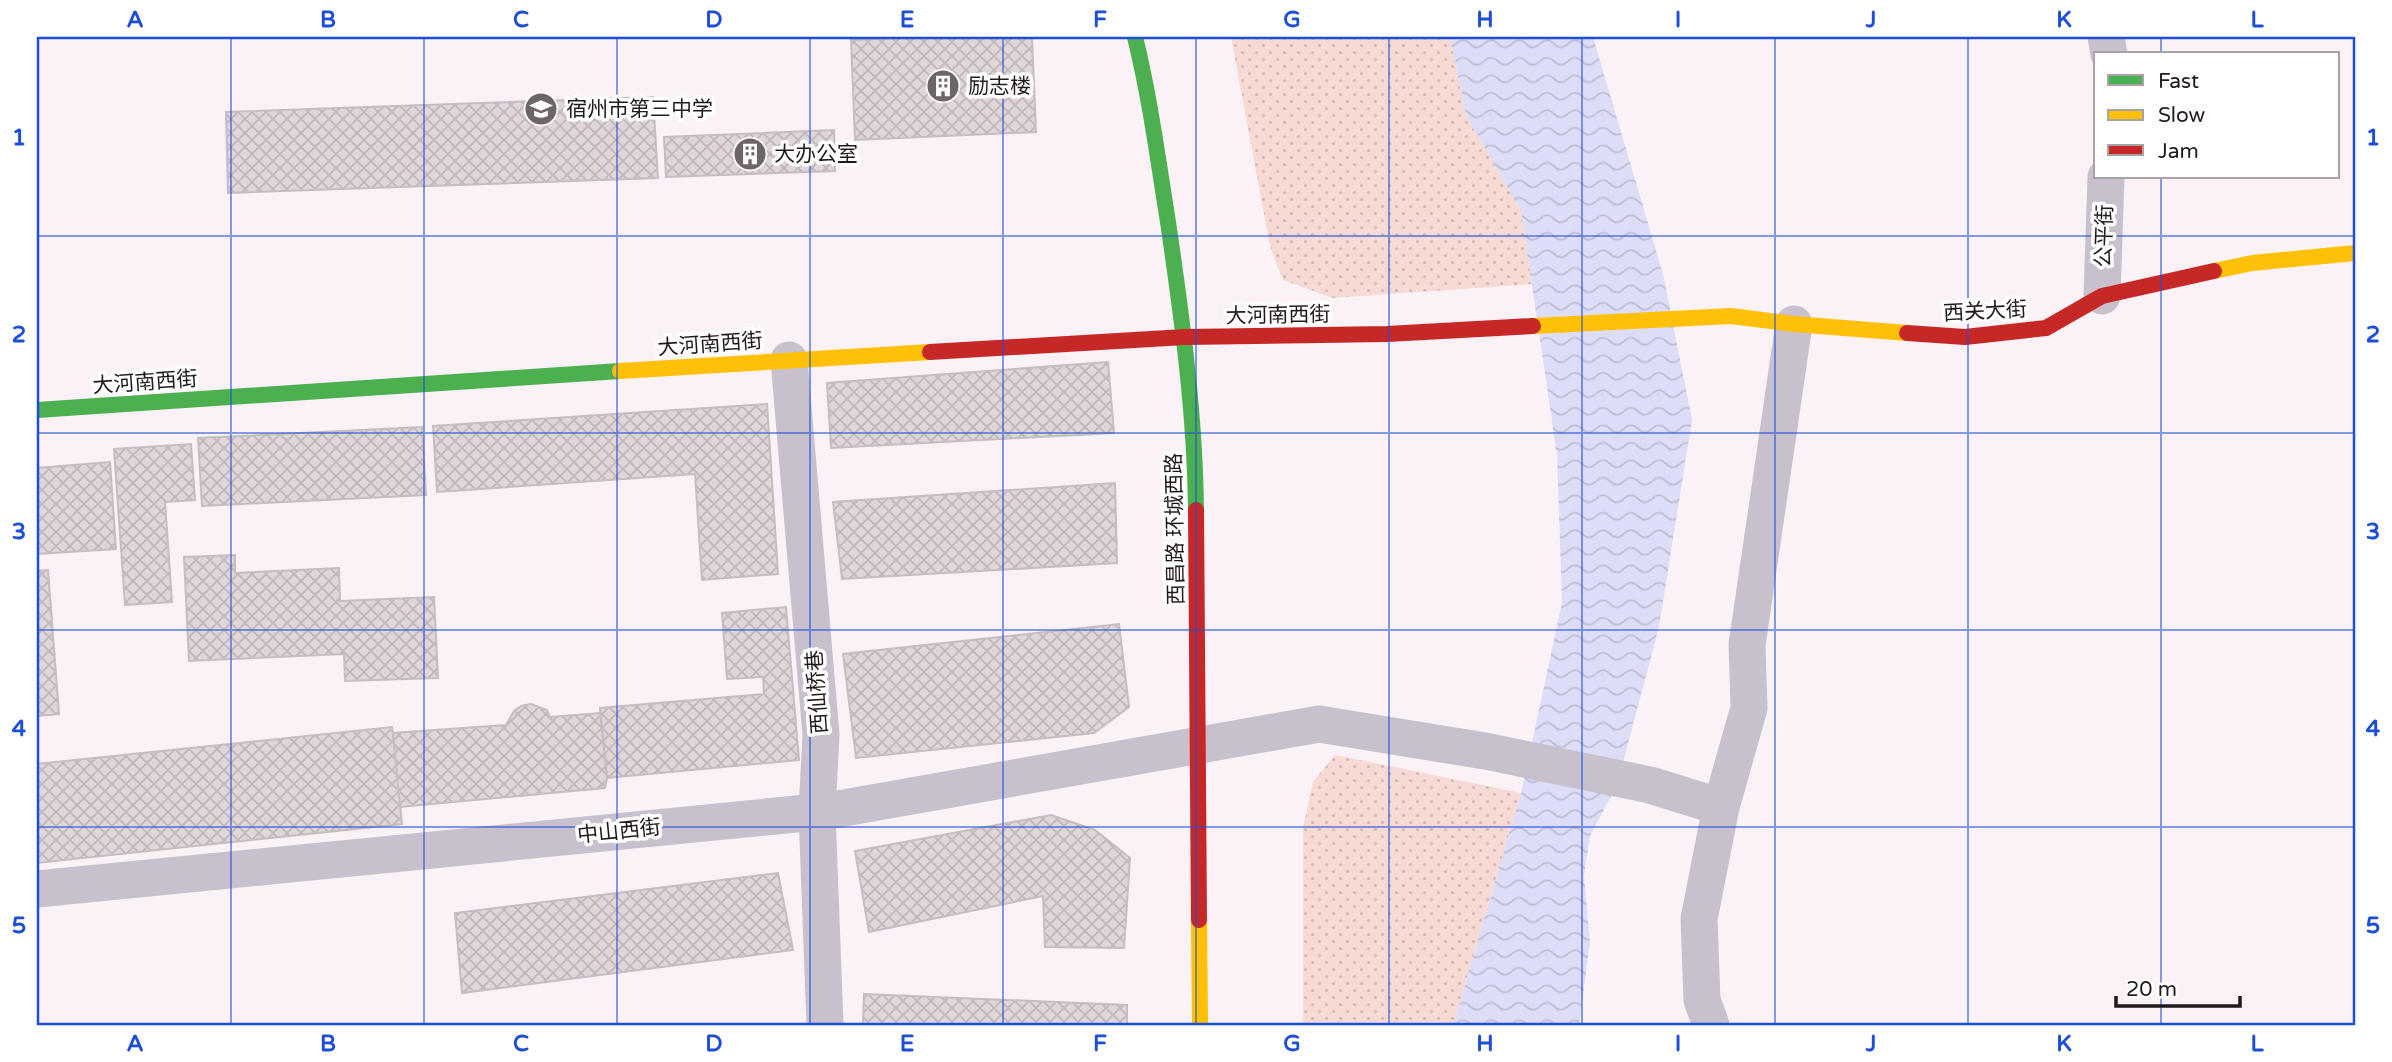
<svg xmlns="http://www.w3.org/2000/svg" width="2392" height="1062" font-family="'Varela Round','Noto Sans SC',sans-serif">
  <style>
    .park { fill: url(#park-dots) }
    .water { fill: url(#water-waves) }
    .building { fill: url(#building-cross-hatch); stroke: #c5bdbf; stroke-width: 2 }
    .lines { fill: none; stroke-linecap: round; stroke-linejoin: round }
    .street { stroke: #c9c0cd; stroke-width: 37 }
    .fast { stroke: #4caf50; stroke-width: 16 }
    .slow { stroke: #ffc107; stroke-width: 16 }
    .jam { stroke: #c62828; stroke-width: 16 }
    .grid { fill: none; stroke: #1d4ed8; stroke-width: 2; stroke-opacity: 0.55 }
    .labels { text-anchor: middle; stroke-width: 7; stroke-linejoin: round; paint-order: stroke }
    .poi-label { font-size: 21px; fill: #22191f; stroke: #fff; text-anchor: start }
    .street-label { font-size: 21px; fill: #22191f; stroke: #fff }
    .neatline { fill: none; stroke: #1d4ed8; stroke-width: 2.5 }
    .grid-label { font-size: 23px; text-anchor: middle; font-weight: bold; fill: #1d4ed8 }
  </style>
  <defs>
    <pattern id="park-dots" width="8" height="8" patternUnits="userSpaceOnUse" patternTransform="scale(1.75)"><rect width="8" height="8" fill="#f6dad3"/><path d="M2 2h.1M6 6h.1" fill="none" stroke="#d3bab5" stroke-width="1.8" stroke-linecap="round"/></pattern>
    <pattern id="water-waves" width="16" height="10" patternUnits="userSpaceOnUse" patternTransform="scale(1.75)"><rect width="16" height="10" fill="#ddddf8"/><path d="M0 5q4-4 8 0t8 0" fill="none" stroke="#bdbdd4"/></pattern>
    <pattern id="building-cross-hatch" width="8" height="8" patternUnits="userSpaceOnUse" patternTransform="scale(1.75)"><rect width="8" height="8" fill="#e0d6d9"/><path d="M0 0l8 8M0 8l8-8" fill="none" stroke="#c0b7ba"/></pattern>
  </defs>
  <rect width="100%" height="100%" fill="#faf2f6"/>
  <g class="park">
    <path d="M1231,37H1450L1466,115L1521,211L1532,284L1333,298L1283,280L1270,246Z"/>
    <path d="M1335,755L1521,793L1453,1025H1303V828L1313,782Z"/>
  </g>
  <path class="water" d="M1450,37H1593L1663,274L1692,420L1659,627L1617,785L1590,836L1584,876L1590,942L1579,1025H1453L1521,793L1562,603L1557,455L1521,211L1466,115Z"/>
  <g class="building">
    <path d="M919,37H1032L1036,132L855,140L851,40Z"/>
    <path d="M653,97L658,178L228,193L226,112Z"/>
    <path d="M834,130L835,171L666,177L664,137Z"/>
    <path d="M1108,362L1114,433L831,448L827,383Z"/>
    <path d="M767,404L778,574L702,580L695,474L437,492L433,426Z"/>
    <path d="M422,427L426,495L202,506L198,438Z"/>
    <path d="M191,444L195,500L165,502L172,602L125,605L114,449Z"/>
    <path d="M110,462L116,549L37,554V468Z"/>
    <path d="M1115,483L1117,563L842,579L833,502Z"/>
    <path d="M235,555V573L339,568L340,601L434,597L438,678L345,681L344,654L189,661L184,557Z"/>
    <path d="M48,570L59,714L37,716V571Z"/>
    <path d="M786,607L799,760L607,778L600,708L764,694L763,677L727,679L722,613Z"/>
    <path d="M1119,624L1129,707L1094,733L856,758L843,654Z"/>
    <path d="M531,704L547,710L550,717L600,713L607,778L605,788L400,807L393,733L506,725L514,711L521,706Z"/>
    <path d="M392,727L402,824L37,863V764Z"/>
    <path d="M1051,815L1095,830L1130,858L1124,948L1045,947L1043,896L869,932L855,851Z"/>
    <path d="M778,873L793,950L462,993L455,913Z"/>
    <path d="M864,994L1127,1005V1025H863Z"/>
  </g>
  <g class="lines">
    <g class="street">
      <path d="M2106,37L2109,54"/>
      <path d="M2102,296L2106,177"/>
      <path d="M789,360L821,735L817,812L825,1025"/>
      <path d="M37,889L827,811L1319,724L1485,751L1650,785L1721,807"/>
      <path d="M1711,1025L1702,1000L1699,919L1721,807L1749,708L1747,645L1794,324"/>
    </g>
    <g class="fast">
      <path d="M1135,37C1150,98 1158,160 1168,222C1182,318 1195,413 1196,510"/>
      <path d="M37,410L620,371"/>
    </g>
    <g class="slow">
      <path d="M2214,271L2252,263L2355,253"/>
      <path d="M1533,326L1731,316L1794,324L1907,333"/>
      <path d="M620,371L930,352"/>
      <path d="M1199,920L1200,1025"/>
    </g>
    <g class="jam">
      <path d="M1907,333L1965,337L2046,328L2102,296L2214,271"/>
      <path d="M930,352L1185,337L1387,334L1533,326"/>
      <path d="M1196,510L1199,920"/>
    </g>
  </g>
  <path class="grid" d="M231,37V1025M424,37V1025M617,37V1025M810,37V1025M1003,37V1025M1196,37V1025M1389,37V1025M1582,37V1025M1775,37V1025M1968,37V1025M2161,37V54M2161,177V1025M37,236H2355M37,433H2355M37,630H2355M37,827H2355"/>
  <defs>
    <symbol id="building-disc" viewBox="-11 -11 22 22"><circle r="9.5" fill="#6e656a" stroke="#fff"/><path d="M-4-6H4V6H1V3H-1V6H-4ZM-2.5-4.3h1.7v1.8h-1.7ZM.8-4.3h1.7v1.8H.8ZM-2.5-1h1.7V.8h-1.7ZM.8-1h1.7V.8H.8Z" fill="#fff"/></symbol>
    <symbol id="school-disc" viewBox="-11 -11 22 22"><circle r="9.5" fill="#6e656a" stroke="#fff"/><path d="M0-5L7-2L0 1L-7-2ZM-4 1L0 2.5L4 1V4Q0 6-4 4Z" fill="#fff"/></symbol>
  </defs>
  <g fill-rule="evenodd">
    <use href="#building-disc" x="924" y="67" width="38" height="38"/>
    <use href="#school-disc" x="522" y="90" width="38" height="38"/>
    <use href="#building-disc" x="731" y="135" width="38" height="38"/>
  </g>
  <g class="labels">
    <g class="poi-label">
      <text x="968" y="93">励志楼</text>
      <text x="566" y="116">宿州市第三中学</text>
      <text x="774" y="161">大办公室</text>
    </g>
    <g class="street-label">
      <text transform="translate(2104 236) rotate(-88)" y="7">公平街</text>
      <text transform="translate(1985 311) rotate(-3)" y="7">西关大街</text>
      <text transform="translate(1278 315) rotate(-1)" y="7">大河南西街</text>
      <text transform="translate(710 344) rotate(-4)" y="7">大河南西街</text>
      <text transform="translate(145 382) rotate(-4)" y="7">大河南西街</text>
      <text transform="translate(1175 529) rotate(-91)" y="7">西昌路 环城西路</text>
      <text transform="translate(817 692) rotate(-94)" y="7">西仙桥巷</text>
      <text transform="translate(619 831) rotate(-6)" y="7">中山西街</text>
    </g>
  </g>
  <rect width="2392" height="1062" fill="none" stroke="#ffffff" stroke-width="77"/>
  <rect x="2094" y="52" width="245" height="126" fill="#ffffff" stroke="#a7a3a5" stroke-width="2"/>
  <rect x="2108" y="75" width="35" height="10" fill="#4caf50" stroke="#a7a3a5" stroke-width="2"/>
  <text x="2158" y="88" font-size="21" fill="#22191f">Fast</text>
  <rect x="2108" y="110" width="35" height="10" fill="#ffc107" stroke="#a7a3a5" stroke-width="2"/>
  <text x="2158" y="122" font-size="21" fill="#22191f">Slow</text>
  <rect x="2108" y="145" width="35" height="10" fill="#c62828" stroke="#a7a3a5" stroke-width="2"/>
  <text x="2158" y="158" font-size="21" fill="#22191f">Jam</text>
  <path d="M2116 996v10h124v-10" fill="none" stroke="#22191f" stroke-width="3.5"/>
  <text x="2126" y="996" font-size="21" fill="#22191f" stroke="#ffffff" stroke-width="5" paint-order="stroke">20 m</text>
  <rect x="38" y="38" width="2316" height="986" class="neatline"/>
  <g class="grid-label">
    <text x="135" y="27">A</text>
    <text x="328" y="27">B</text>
    <text x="521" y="27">C</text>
    <text x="714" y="27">D</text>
    <text x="907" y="27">E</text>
    <text x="1100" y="27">F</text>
    <text x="1292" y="27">G</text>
    <text x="1485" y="27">H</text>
    <text x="1678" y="27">I</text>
    <text x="1871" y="27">J</text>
    <text x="2064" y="27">K</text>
    <text x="2257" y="27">L</text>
    <text x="19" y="145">1</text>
    <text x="2373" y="145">1</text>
    <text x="19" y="342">2</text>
    <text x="2373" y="342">2</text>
    <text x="19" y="539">3</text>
    <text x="2373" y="539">3</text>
    <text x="19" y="736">4</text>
    <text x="2373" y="736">4</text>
    <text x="19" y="933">5</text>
    <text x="2373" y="933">5</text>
    <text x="135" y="1051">A</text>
    <text x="328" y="1051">B</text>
    <text x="521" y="1051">C</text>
    <text x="714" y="1051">D</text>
    <text x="907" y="1051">E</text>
    <text x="1100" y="1051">F</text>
    <text x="1292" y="1051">G</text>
    <text x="1485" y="1051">H</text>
    <text x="1678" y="1051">I</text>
    <text x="1871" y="1051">J</text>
    <text x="2064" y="1051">K</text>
    <text x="2257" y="1051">L</text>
  </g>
</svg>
